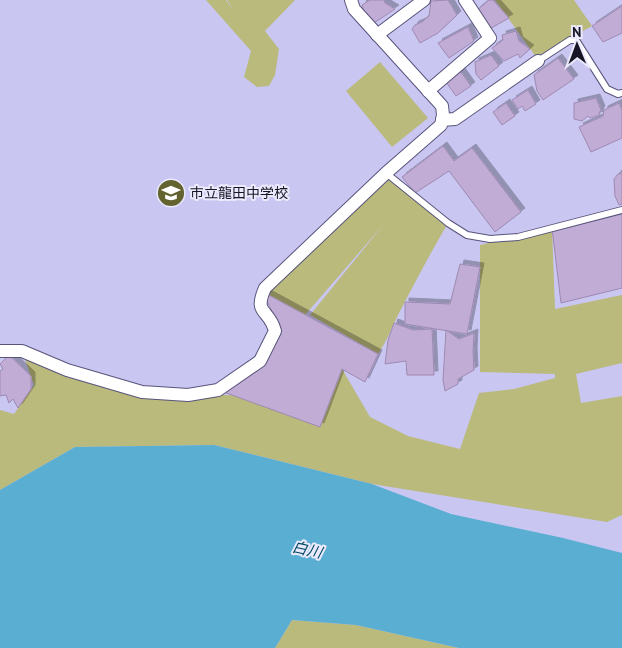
<svg xmlns="http://www.w3.org/2000/svg" width="622" height="648" font-family="'PT Sans','Noto Sans JP',sans-serif">
  <style>
    .green { fill: #baba7c }
    .water { fill: #5aaed2 }
    .building { fill: #c1acd5; stroke: #9e89b1; filter: url(#shadow) }
    .lines { fill: none; stroke-linecap: round; stroke-linejoin: round }
    .service-casing { stroke: #58547b; stroke-width: 8 }
    .minor-casing { stroke: #58547b; stroke-width: 14 }
    .service { stroke: #fff; stroke-width: 6 }
    .minor { stroke: #fff; stroke-width: 12 }
    .labels { text-anchor: middle; stroke-width: 4; stroke-linejoin: round; paint-order: stroke }
    .poi-label { font-size: 14px; fill: #171525; stroke: #ebeafc; text-anchor: start }
    .water-label { font-size: 15px; font-style: italic; fill: #004b64; stroke: #ebeafc }
  </style>
  <defs>
    <filter id="shadow"><feDropShadow dx="4" dy="-4" stdDeviation="0" flood-color="#0004"/></filter>
  </defs>
  <rect width="100%" height="100%" fill="#c9c6f2"/>
  <g class="green">
    <path d="M206,0H226L233,10L227,0H295L265,31L279,49L275,75L269,86L257,87L244,77L251,51Z"/>
    <path d="M495,0H574L592,26L536,57Z"/>
    <path d="M380,62L428,118L392,147L346,91Z"/>
    <path d="M386,173L448,223C431,252 415,282 399,313C392,327 387,341 378,354L310,315L384,224L305,315L263,292Z"/>
    <path d="M552,228L555,309L622,295V363L576,374L581,403L622,396V515L607,522L372,484L214,445L75,447L0,490V410L14,414L34,385L22,351L142,392L253,396L320,427L342,369L370,417L408,436L460,449L479,393L514,389L555,378V374L480,372V245Z"/>
    <path d="M292,620L356,625L459,648H275Z"/>
  </g>
  <path class="water" d="M214,445L372,484L451,514L563,538L622,553V648H459L356,625L292,620L275,648H0V490L75,447Z"/>
  <g class="building">
    <path d="M370,0H384L385,3L395,9L374,23L365,16L362,5Z"/>
    <path d="M448,0L457,15L438,33L420,43L412,29L415,25L422,22L429,16L431,1Z"/>
    <path d="M489,0H493L509,18L486,31L476,11Z"/>
    <path d="M622,6V33L603,42L592,26Z"/>
    <path d="M468,27L474,41L449,58L438,43Z"/>
    <path d="M516,31L519,41L530,49L520,58L518,54L504,61L492,48L503,40L502,35Z"/>
    <path d="M491,55L499,66L481,80L476,74L475,62Z"/>
    <path d="M558,58L574,79L543,100L537,91L534,75Z"/>
    <path d="M461,72L471,86L456,96L446,82Z"/>
    <path d="M528,90L536,104L525,111L522,106L518,109L512,100Z"/>
    <path d="M596,98L601,110L599,113L600,115L590,118L588,116L582,121L574,119V103Z"/>
    <path d="M506,103L515,116L502,125L493,112Z"/>
    <path d="M619,103L622,110V138L591,152L579,127L603,116L604,110Z"/>
    <path d="M443,146L454,161L472,148L521,212L495,232L449,171L415,193L402,177Z"/>
    <path d="M622,173V204L619,205L615,196L614,179L618,174Z"/>
    <path d="M622,210V288L561,303L552,228Z"/>
    <path d="M460,264L480,267L467,334L405,324V302L450,304Z"/>
    <path d="M263,292L378,354L365,382L342,369L320,427L218,390L260,361L274,316Z"/>
    <path d="M394,323L413,330L432,329L434,375H407L406,361L385,364L388,340Z"/>
    <path d="M446,330L459,339L474,333L473,352L474,370L458,379V384L445,391L443,380Z"/>
    <path d="M9,355L31,376V389L18,408L13,399L9,403L6,395L0,396V371L3,369L0,364Z"/>
  </g>
  <g class="lines">
    <defs>
      <g id="service">
        <path d="M538,61L570,40H576L607,89L618,94L622,93"/>
        <path d="M386,173L448,223L467,235L490,239L518,237L622,210"/>
      </g>
      <g id="minor">
        <path d="M377,35L424,0"/>
        <path d="M428,91L490,38L465,0"/>
        <path d="M442,120L455,119L538,61"/>
        <path d="M0,351H22L67,370L142,392L188,395L218,390L260,361L275,331C269,308 253,315 265,288L386,173L441,125L443,115L442,106L354,9L351,0"/>
      </g>
    </defs>
    <use href="#service" class="service-casing"/>
    <use href="#minor" class="minor-casing"/>
    <use href="#service" class="service"/>
    <use href="#minor" class="minor"/>
  </g>
  <defs>
    <symbol id="school-disc" viewBox="-11 -11 22 22"><circle r="9.5" fill="#636330" stroke="#ebeafc"/><path d="M0-5L7-2L0 1L-7-2ZM-4 1L0 2.5L4 1V4Q0 6-4 4Z" fill="#fff"/></symbol>
  </defs>
  <g fill-rule="evenodd">
    <use href="#school-disc" x="155" y="177" width="32" height="32"/>
  </g>
  <g class="labels">
    <g class="poi-label">
      <text x="190" y="198">市立龍田中学校</text>
    </g>
    <g class="water-label">
      <text transform="translate(307 550) rotate(13)" y="5">白川</text>
    </g>
  </g>
  <g transform="translate(577 45) rotate(359)" stroke="#ebeafc" stroke-width="4" paint-order="stroke">
  <path d="M0-4L9 19L0 12L-9 19Z" fill="#171525"/>
  <text y="-8" font-size="14" font-weight="bold" text-anchor="middle" fill="#171525">N</text>
  </g>
</svg>
